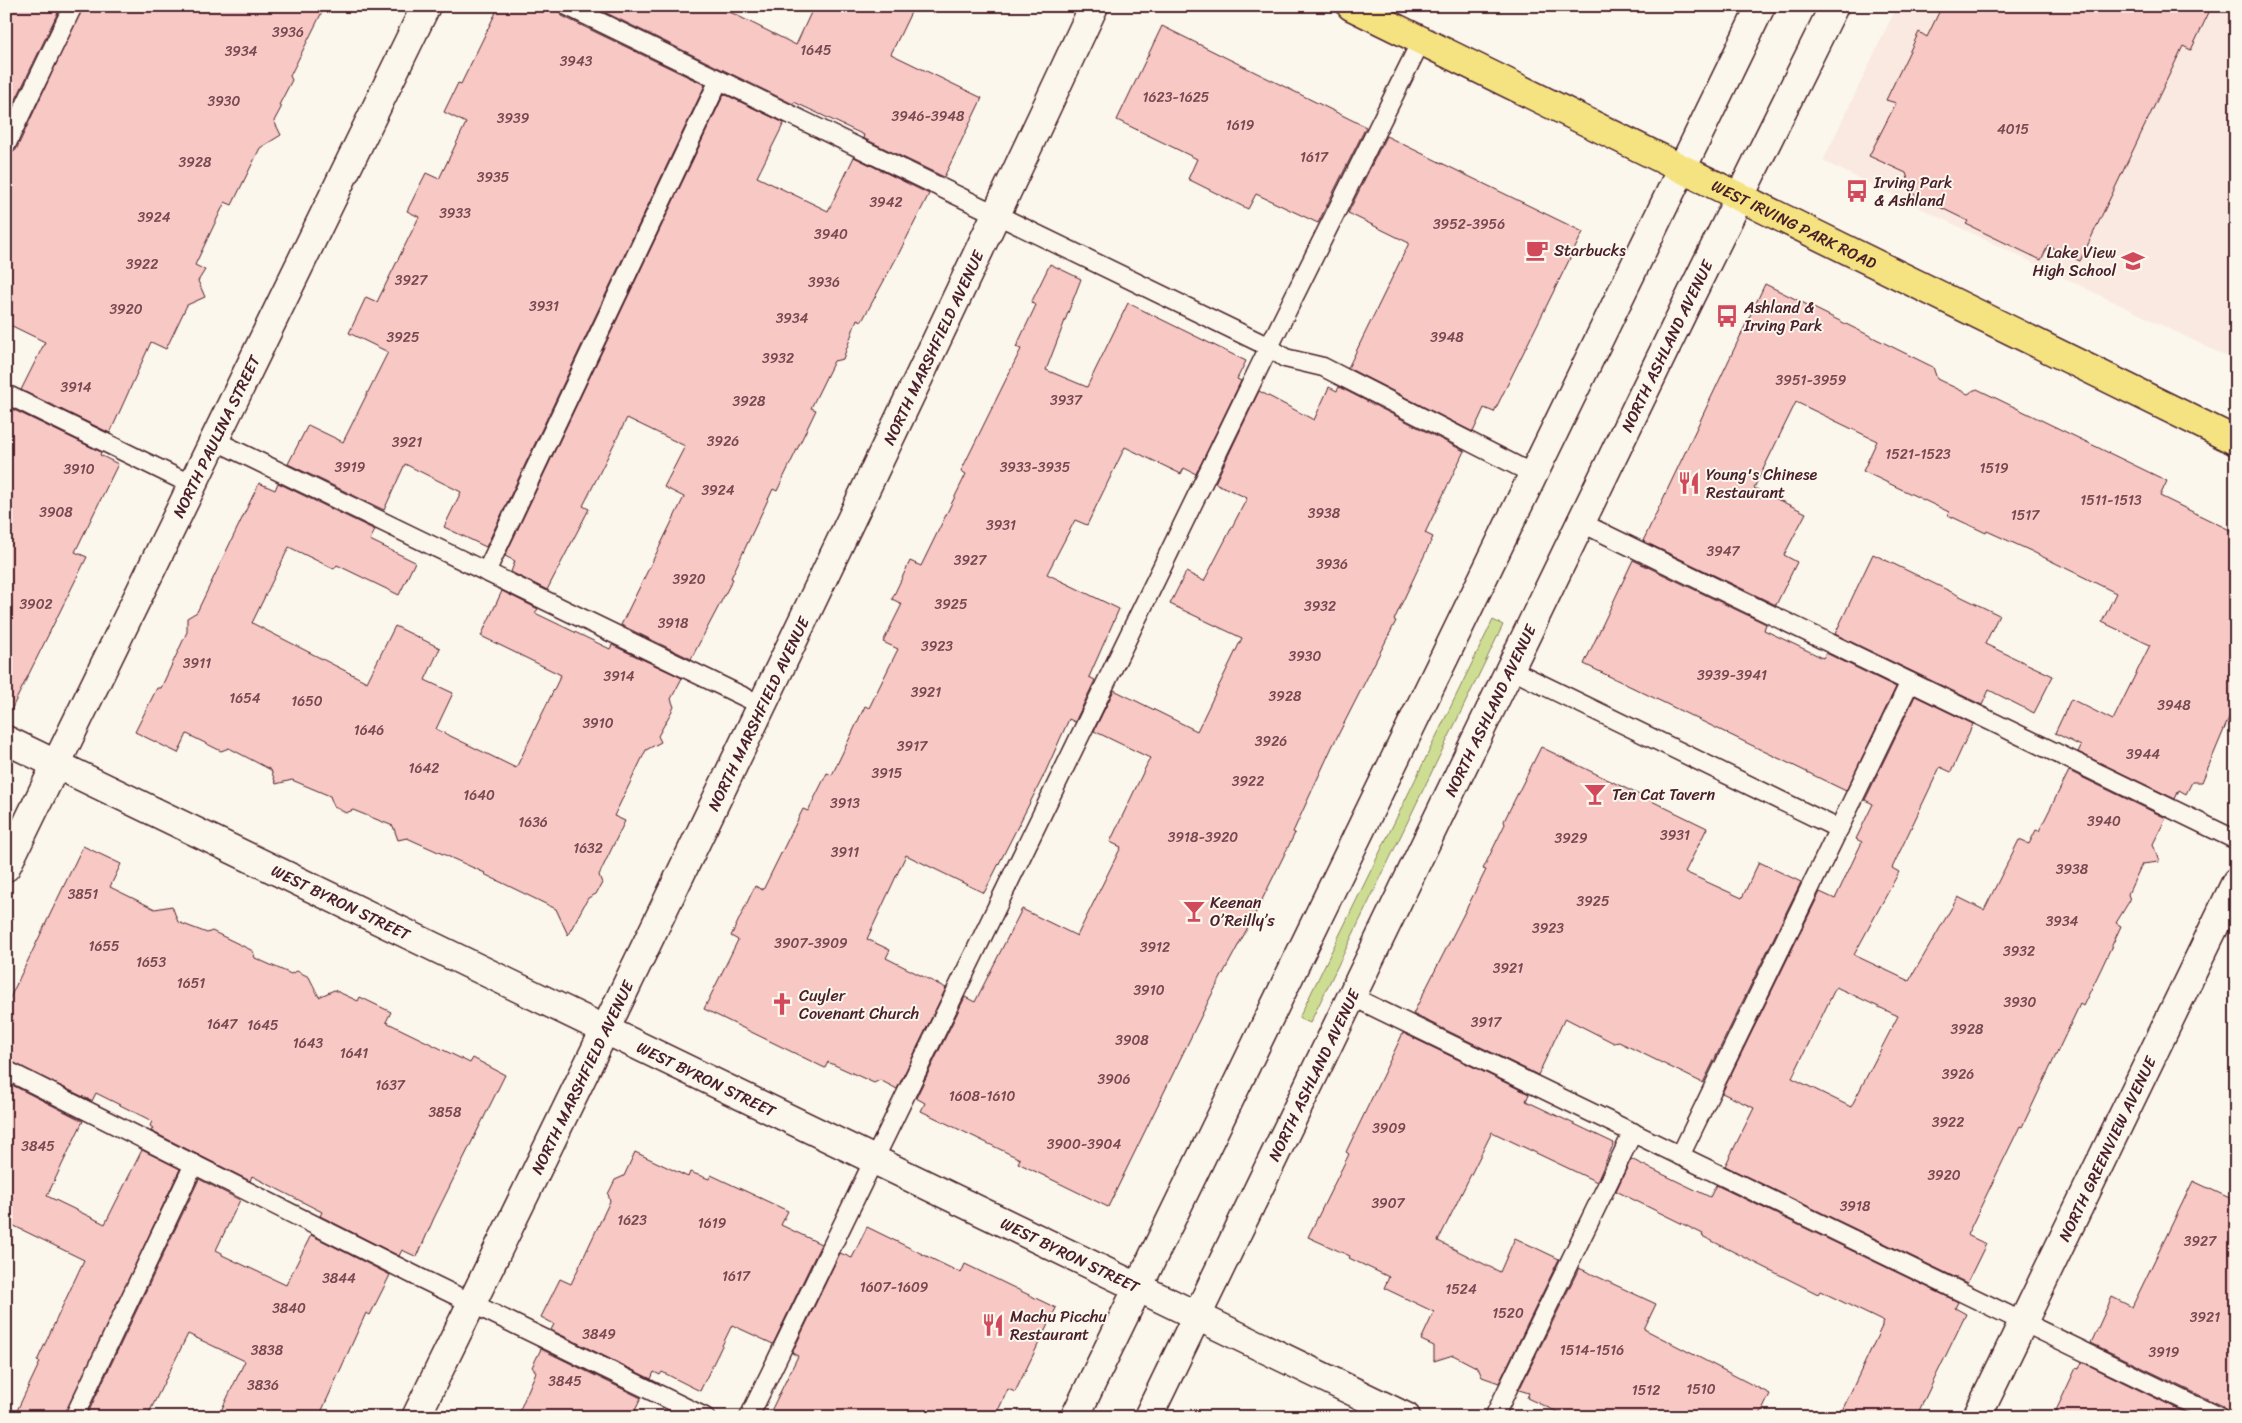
<svg xmlns="http://www.w3.org/2000/svg" width="2242" height="1423" font-family="Sriracha,sans-serif">
  <style>
    .built { fill: #fae9e0 }
    .green { fill: #cdde93; stroke: #8c7e5f }
    .building { fill: #f8c8c4; stroke: #4a1f2b; fill-rule: evenodd }
    .lines { fill: none; stroke-linecap: round; stroke-linejoin: round }
    .lane-casing { stroke: #4a1f2b; stroke-width: 21 }
    .street-casing { stroke: #4a1f2b; stroke-width: 31 }
    .secondary-casing { stroke: #4a1f2b; stroke-width: 31 }
    .primary-casing { stroke: #4a1f2b; stroke-width: 31 }
    .lane { stroke: #fbf7ec; stroke-width: 18 }
    .street { stroke: #fbf7ec; stroke-width: 28 }
    .secondary { stroke: #fbf7ec; stroke-width: 28 }
    .primary { stroke: #f5e382; stroke-width: 28 }
    .labels { text-anchor: middle; stroke-width: 4; stroke-linejoin: round; paint-order: stroke }
    .number-label { font-size: 14px; fill: #764951 }
    .poi-label { font-size: 16px; fill: #4a1f2b; stroke: #fbf7ec; text-anchor: start }
    .street-label { font-size: 16px; fill: #4a1f2b; stroke: #fbf7ec }
  </style>
  <rect width="100%" height="100%" fill="#fbf7ec"/>
  <filter id="ink" filterUnits="userSpaceOnUse"><feTurbulence type="fractalNoise" baseFrequency=".02" numOctaves="2"/><feDisplacementMap in="SourceGraphic" scale="10" xChannelSelector="R" yChannelSelector="G"/><feConvolveMatrix kernelMatrix="1 2 1 2 8 2 1 2 1" color-interpolation-filters="sRGB"/></filter>
  <g filter="url(#ink)">
    <path class="built" d="M1897,6H2236V361L1823,161Z"/>
    <path class="green" d="M1493,620L1503,625L1310,1023L1299,1018Z"/>
    <g class="building">
      <path d="M6,6H61L6,120Z"/>
      <path d="M83,6H325L290,76L292,80L279,105L282,106L274,121L281,135L260,148L232,205L225,202L195,265L205,270L198,281L205,297L187,305L166,349L151,342L110,433L21,390L45,342L6,323V156L16,150Z"/>
      <path d="M499,6H556L562,16L705,85L486,547L444,527L461,492L405,464L384,510L288,464L308,425L343,442L388,352L349,333L366,297L377,302L419,217L407,211L426,173L439,179L466,123L444,112L458,83L461,84Z"/>
      <path d="M592,6H718L796,45L814,6H914L891,54L982,98L944,177L863,138L864,135L794,102L793,104Z"/>
      <path d="M1942,6H2212L2191,50L2183,46L2080,261L2048,246L2041,260L1966,224L1968,221L1913,194L1906,173L1869,156L1896,103L1886,100L1919,32L1927,37Z"/>
      <path d="M1162,26L1366,127L1318,223L1256,194L1248,209L1188,179L1197,159L1117,120Z"/>
      <path d="M724,94L784,123L757,177L828,211L854,157L929,194L897,257L862,321L857,319L843,359L834,361L811,408L816,410L777,491L773,489L731,578L733,579L691,659L621,625L684,497L664,487L685,446L627,418L583,506L589,509L547,590L511,572L515,561L505,556Z"/>
      <path d="M1386,136L1583,232L1494,412L1484,408L1473,432L1348,368L1409,243L1348,213Z"/>
      <path d="M1050,264L1081,279L1046,370L1087,387L1128,303L1246,361L1237,379L1241,381L1196,474L1184,468L1181,474L1125,447L1087,525L1075,520L1047,574L1119,609L1089,677L1095,680L1075,722L1069,719L1044,775L984,893L906,855L867,939L890,950L886,958L946,988L897,1089L880,1080L874,1083L828,1062L825,1068L704,1009L738,940L731,936L755,886L763,890L803,809L808,811L827,773L832,775L865,706L869,708L898,649L883,642L902,604L892,599L910,561L921,566L966,474L961,471L1021,349L1016,347L1036,305L1031,303Z"/>
      <path d="M1765,284L1933,367L1937,379L1968,394L1977,389L2167,481L2160,496L2236,533V701L2202,782H2192L2186,794L2179,790L2175,799L2078,752L2081,746L2055,733L2071,699L2113,720L2150,645L2102,622L2116,593L2031,551L1987,531L1986,533L1948,515L1949,512L1863,471L1877,441L1796,402L1754,488L1806,513L1784,555L1797,562L1776,605L1643,541Z"/>
      <path d="M1329,387L1337,391L1339,387L1464,451L1425,533L1433,537L1394,620L1396,621L1332,747L1293,832L1295,833L1255,914L1211,996L1108,1207L1018,1163L1020,1159L921,1111L925,1103L916,1098L965,997L975,1002L1022,909L1077,936L1121,847L1110,842L1150,758L1094,731L1114,690L1197,731L1242,638L1170,604L1186,572L1204,581L1247,498L1215,483L1259,391L1314,420Z"/>
      <path d="M12,409L101,452L100,455L118,464L75,552L87,557L6,720V420Z"/>
      <path d="M259,483L275,490L278,483L375,530L370,540L415,562L399,595L337,565L334,569L289,547L252,623L367,682L395,626L440,648L425,680L453,693L436,729L516,768L561,675L481,636L502,591L538,609L535,613L610,649L612,645L682,678L671,699L674,707L658,736L661,742L646,750L614,816L625,821L599,875L602,883L596,894L588,898L568,935L556,909L484,874L485,873L407,838L398,840L393,826L353,810L346,813L334,807L330,796L292,780L276,784L271,770L229,748L221,751L187,734L178,753L135,732L157,688H161L187,632V618L197,612Z"/>
      <path d="M1873,554L1999,615L1985,644L2053,676L2034,713L1989,690L1982,705L1835,634Z"/>
      <path d="M1633,560L1766,624L1764,630L1823,658L1826,653L1896,687L1846,791L1584,664Z"/>
      <path d="M1915,696L1973,724L1951,772L1940,767L1892,868L1899,872L1854,955L1909,981L1958,897L1984,910L2019,840L2029,844L2036,830L2039,831L2069,771L2166,818L2153,844L2159,862L2142,864L2128,894L2130,900L2116,923L2121,926L2101,969L2083,1006L2080,1004L2022,1127L2020,1126L1967,1235L1986,1244L1967,1283L1725,1166L1754,1108L1722,1093L1820,892L1835,899L1862,842L1856,839L1873,804L1865,800ZM1836,987L1898,1016L1851,1107L1792,1078Z"/>
      <path d="M1541,747L1707,828L1685,872L1742,898L1759,862L1801,882L1703,1083L1619,1042L1614,1043L1565,1018L1538,1075L1413,1014L1486,870L1483,869L1505,824L1504,821Z"/>
      <path d="M83,846L121,864L110,887L155,909L172,906L178,922L207,933L212,931L253,951L255,958L291,974L297,971L309,977L319,997L334,990L358,1001L360,997L391,1012L386,1022L470,1063L473,1058L505,1075L434,1218L417,1257L402,1250L399,1256L320,1216L322,1212L252,1176L250,1181L151,1131L153,1128L150,1126L152,1121L96,1093L92,1101L6,1060V1006Z"/>
      <path d="M1403,1033L1529,1094L1526,1101L1614,1143L1597,1182L1492,1132L1438,1241L1500,1272L1515,1238L1559,1259L1499,1383L1482,1377L1478,1368L1453,1355L1434,1361V1346L1421,1340L1434,1312L1384,1288L1389,1277L1349,1258L1350,1256L1308,1237L1349,1154L1346,1152Z"/>
      <path d="M6,1082L83,1121L47,1196L105,1224L142,1150L180,1169L64,1417H14L40,1362L37,1361L84,1260L6,1222Z"/>
      <path d="M635,1152L688,1177L690,1172L709,1179L711,1175L788,1211L781,1225L821,1244L773,1344L732,1325L700,1391L662,1372L660,1375L654,1372L651,1379L551,1330L554,1324L541,1317L560,1279L571,1284L610,1201L608,1194L615,1180L624,1176Z"/>
      <path d="M1631,1159L1710,1197L1716,1185L1958,1302L1955,1308L1966,1314L1916,1417H1839L1884,1322L1820,1291L1818,1294L1702,1236L1703,1234L1616,1191Z"/>
      <path d="M199,1179L240,1200L216,1250L222,1253V1255L286,1285L311,1235L390,1275L370,1315L366,1313L319,1417H218L245,1361L188,1334L147,1417H86Z"/>
      <path d="M2193,1181L2236,1201V1417H2230L2224,1407L2091,1343L2112,1297L2132,1307Z"/>
      <path d="M867,1227L961,1273L965,1264L1056,1308L1015,1392L1008,1389L995,1417H768L798,1356L792,1353L840,1253L852,1258Z"/>
      <path d="M1579,1268L1656,1304L1644,1329L1770,1394L1759,1417H1568L1527,1398L1529,1393L1519,1390Z"/>
      <path d="M541,1349L641,1398L632,1417H517L536,1372L532,1367Z"/>
      <path d="M2082,1362L2194,1417H2053L2076,1368L2079,1369Z"/>
    </g>
    <g class="lines">
      <defs>
        <g id="lane">
          <path d="M567,6L1269,347L1285,358L1323,367L1533,474"/>
          <path d="M6,145L73,6"/>
          <path d="M6,394L192,485"/>
          <path d="M214,440L761,705"/>
          <path d="M1582,523L2236,840"/>
          <path d="M486,572L719,80"/>
          <path d="M1510,669L1839,829"/>
          <path d="M1351,996L2219,1417"/>
          <path d="M6,1070L422,1279L705,1417"/>
          <path d="M1680,1156L1910,682"/>
          <path d="M74,1417L194,1164"/>
          <path d="M749,1417L1269,347L1421,41"/>
          <path d="M1494,1417L1633,1132"/>
        </g>
        <g id="street">
          <path id="s1" d="M6,740L1406,1417"/>
          <path id="s2" d="M6,867L426,6"/>
          <path id="s3" d="M416,1417C646,948 873,479 1094,6"/>
          <path id="s4" d="M1977,1417L2236,882"/>
        </g>
        <g id="secondary">
          <path d="M1075,1417L1761,6"/>
          <path id="s5" d="M1148,1417L1690,297L1834,6"/>
        </g>
        <g id="primary">
          <path id="s6" d="M1351,6L2236,441"/>
        </g>
      </defs>
      <use href="#lane" class="lane-casing"/>
      <use href="#street" class="street-casing"/>
      <use href="#secondary" class="secondary-casing"/>
      <use href="#primary" class="primary-casing"/>
      <use href="#lane" class="lane"/>
      <use href="#street" class="street"/>
      <use href="#secondary" class="secondary"/>
      <use href="#primary" class="primary"/>
    </g>
  </g>
  <defs>
    <symbol id="bus-bare" viewBox="-9 -9 18 18"><path d="M-5-6H5V4H4V6H2V4H-2V6H-4V4H-5ZM-3.5-4V0h7V-4ZM-3.5 1.2v1.5H-2V1.2ZM2 1.2v1.5H3.5V1.2Z" fill="#d1495b" stroke="#fbf7ec" stroke-width="2.5" paint-order="stroke"/></symbol>
    <symbol id="cafe-bare" viewBox="-9 -9 18 18"><path d="M-5.5-4.5H6V0H3Q3 3.5 0 3.5H-2.5Q-5.5 3.5-5.5 0ZM3-3.2v2h1.7v-2ZM-6 4.5H4V6H-6Z" fill="#d1495b" stroke="#fbf7ec" stroke-width="2.5" paint-order="stroke"/></symbol>
    <symbol id="school-bare" viewBox="-9 -9 18 18"><path d="M0-5L7-2L0 1L-7-2ZM-4 1L0 2.5L4 1V4Q0 6-4 4Z" fill="#d1495b" stroke="#fbf7ec" stroke-width="2.5" paint-order="stroke"/></symbol>
    <symbol id="restaurant-bare" viewBox="-9 -9 18 18"><path d="M-5-6h1v4h1v-4h1v4h1v-4h1v5L-1.5 .5V6h-2V.5L-5-1ZM5-6V6H3V1.5H1.5Q1.5-4 5-6Z" fill="#d1495b" stroke="#fbf7ec" stroke-width="2.5" paint-order="stroke"/></symbol>
    <symbol id="bar-bare" viewBox="-9 -9 18 18"><path d="M-6-5H6L.8 .8V4.5H3.5V6h-7V4.5H-.8V.8Z" fill="#d1495b" stroke="#fbf7ec" stroke-width="2.5" paint-order="stroke"/></symbol>
    <symbol id="church-bare" viewBox="-9 -9 18 18"><path d="M-1.2-6h2.4v3.5h3.3v2.4h-3.3V6h-2.4V-.1h-3.3v-2.4h3.3Z" fill="#d1495b" stroke="#fbf7ec" stroke-width="2.5" paint-order="stroke"/></symbol>
  </defs>
  <g fill-rule="evenodd">
    <use href="#bus-bare" x="1841" y="175" width="32" height="32"/>
    <use href="#cafe-bare" x="1521" y="234" width="32" height="32"/>
    <use href="#school-bare" x="2117" y="245" width="32" height="32"/>
    <use href="#bus-bare" x="1711" y="300" width="32" height="32"/>
    <use href="#restaurant-bare" x="1673" y="467" width="32" height="32"/>
    <use href="#bar-bare" x="1579" y="778" width="32" height="32"/>
    <use href="#bar-bare" x="1178" y="895" width="32" height="32"/>
    <use href="#church-bare" x="766" y="988" width="32" height="32"/>
    <use href="#restaurant-bare" x="977" y="1309" width="32" height="32"/>
  </g>
  <g class="labels">
    <g class="number-label">
      <text x="288" y="37">3936</text>
      <text x="816" y="55">1645</text>
      <text x="241" y="56">3934</text>
      <text x="576" y="66">3943</text>
      <text x="1176" y="102">1623-1625</text>
      <text x="224" y="106">3930</text>
      <text x="928" y="121">3946-3948</text>
      <text x="513" y="123">3939</text>
      <text x="1240" y="130">1619</text>
      <text x="2013" y="134">4015</text>
      <text x="1314" y="162">1617</text>
      <text x="195" y="167">3928</text>
      <text x="493" y="182">3935</text>
      <text x="886" y="207">3942</text>
      <text x="455" y="218">3933</text>
      <text x="154" y="222">3924</text>
      <text x="1469" y="229">3952-3956</text>
      <text x="831" y="239">3940</text>
      <text x="142" y="269">3922</text>
      <text x="411" y="285">3927</text>
      <text x="824" y="287">3936</text>
      <text x="544" y="311">3931</text>
      <text x="126" y="314">3920</text>
      <text x="792" y="323">3934</text>
      <text x="403" y="342">3925</text>
      <text x="1447" y="342">3948</text>
      <text x="778" y="363">3932</text>
      <text x="1811" y="385">3951-3959</text>
      <text x="76" y="392">3914</text>
      <text x="1066" y="405">3937</text>
      <text x="749" y="406">3928</text>
      <text x="723" y="446">3926</text>
      <text x="407" y="447">3921</text>
      <text x="1918" y="459">1521-1523</text>
      <text x="350" y="472">3919</text>
      <text x="1035" y="472">3933-3935</text>
      <text x="1994" y="473">1519</text>
      <text x="79" y="474">3910</text>
      <text x="718" y="495">3924</text>
      <text x="2111" y="505">1511-1513</text>
      <text x="56" y="517">3908</text>
      <text x="1324" y="518">3938</text>
      <text x="2025" y="520">1517</text>
      <text x="1001" y="530">3931</text>
      <text x="1723" y="556">3947</text>
      <text x="970" y="565">3927</text>
      <text x="1332" y="569">3936</text>
      <text x="689" y="584">3920</text>
      <text x="36" y="609">3902</text>
      <text x="951" y="609">3925</text>
      <text x="1320" y="611">3932</text>
      <text x="673" y="628">3918</text>
      <text x="937" y="651">3923</text>
      <text x="1305" y="661">3930</text>
      <text x="197" y="668">3911</text>
      <text x="1732" y="680">3939-3941</text>
      <text x="619" y="681">3914</text>
      <text x="926" y="697">3921</text>
      <text x="1285" y="701">3928</text>
      <text x="245" y="703">1654</text>
      <text x="307" y="706">1650</text>
      <text x="2174" y="710">3948</text>
      <text x="598" y="728">3910</text>
      <text x="369" y="735">1646</text>
      <text x="1271" y="746">3926</text>
      <text x="912" y="751">3917</text>
      <text x="2143" y="759">3944</text>
      <text x="424" y="773">1642</text>
      <text x="887" y="778">3915</text>
      <text x="1248" y="786">3922</text>
      <text x="479" y="800">1640</text>
      <text x="845" y="808">3913</text>
      <text x="2104" y="826">3940</text>
      <text x="533" y="827">1636</text>
      <text x="1675" y="840">3931</text>
      <text x="1203" y="842">3918-3920</text>
      <text x="1571" y="843">3929</text>
      <text x="588" y="853">1632</text>
      <text x="845" y="857">3911</text>
      <text x="2072" y="874">3938</text>
      <text x="83" y="899">3851</text>
      <text x="1593" y="906">3925</text>
      <text x="2062" y="926">3934</text>
      <text x="1548" y="933">3923</text>
      <text x="811" y="948">3907-3909</text>
      <text x="104" y="951">1655</text>
      <text x="1155" y="952">3912</text>
      <text x="2019" y="956">3932</text>
      <text x="151" y="967">1653</text>
      <text x="1508" y="973">3921</text>
      <text x="191" y="988">1651</text>
      <text x="1149" y="995">3910</text>
      <text x="2020" y="1007">3930</text>
      <text x="1486" y="1027">3917</text>
      <text x="222" y="1029">1647</text>
      <text x="263" y="1030">1645</text>
      <text x="1967" y="1034">3928</text>
      <text x="1132" y="1045">3908</text>
      <text x="308" y="1048">1643</text>
      <text x="354" y="1058">1641</text>
      <text x="1958" y="1079">3926</text>
      <text x="1114" y="1084">3906</text>
      <text x="390" y="1090">1637</text>
      <text x="982" y="1101">1608-1610</text>
      <text x="445" y="1117">3858</text>
      <text x="1948" y="1127">3922</text>
      <text x="1389" y="1133">3909</text>
      <text x="1084" y="1149">3900-3904</text>
      <text x="38" y="1151">3845</text>
      <text x="1944" y="1180">3920</text>
      <text x="1388" y="1208">3907</text>
      <text x="1855" y="1211">3918</text>
      <text x="632" y="1225">1623</text>
      <text x="712" y="1228">1619</text>
      <text x="2200" y="1246">3927</text>
      <text x="736" y="1281">1617</text>
      <text x="339" y="1283">3844</text>
      <text x="894" y="1292">1607-1609</text>
      <text x="1461" y="1294">1524</text>
      <text x="289" y="1313">3840</text>
      <text x="1508" y="1318">1520</text>
      <text x="2205" y="1322">3921</text>
      <text x="599" y="1339">3849</text>
      <text x="267" y="1355">3838</text>
      <text x="1592" y="1355">1514-1516</text>
      <text x="2164" y="1357">3919</text>
      <text x="565" y="1386">3845</text>
      <text x="263" y="1390">3836</text>
      <text x="1701" y="1394">1510</text>
      <text x="1646" y="1395">1512</text>
    </g>
    <g class="poi-label">
      <text x="1874" y="188">Irving Park<tspan x="1874" dy="18">&amp; Ashland</tspan></text>
      <text x="1554" y="256">Starbucks</text>
      <text x="2116" y="258" text-anchor="end">Lake View<tspan x="2116" dy="18">High School</tspan></text>
      <text x="1744" y="313">Ashland &amp;<tspan x="1744" dy="18">Irving Park</tspan></text>
      <text x="1706" y="480">Young's Chinese<tspan x="1706" dy="18">Restaurant</tspan></text>
      <text x="1612" y="800">Ten Cat Tavern</text>
      <text x="1210" y="908">Keenan<tspan x="1210" dy="18">O’Reilly’s</tspan></text>
      <text x="799" y="1001">Cuyler<tspan x="799" dy="18">Covenant Church</tspan></text>
      <text x="1010" y="1322">Machu Picchu<tspan x="1010" dy="18">Restaurant</tspan></text>
    </g>
    <g class="street-label">
      <text dy="6" stroke="none"><textPath href="#s6" startOffset="494">WEST IRVING PARK ROAD</textPath></text>
      <text dy="6" stroke="none"><textPath href="#s5" startOffset="1190">NORTH ASHLAND AVENUE</textPath></text>
      <text dy="6" stroke="none"><textPath href="#s3" startOffset="1188">NORTH MARSHFIELD AVENUE</textPath></text>
      <text dy="6" stroke="none"><textPath href="#s2" startOffset="479">NORTH PAULINA STREET</textPath></text>
      <text dy="6" stroke="none"><textPath href="#s5" startOffset="785">NORTH ASHLAND AVENUE</textPath></text>
      <text dy="6" stroke="none"><textPath href="#s3" startOffset="782">NORTH MARSHFIELD AVENUE</textPath></text>
      <text dy="6" stroke="none"><textPath href="#s1" startOffset="372">WEST BYRON STREET</textPath></text>
      <text dy="6" stroke="none"><textPath href="#s5" startOffset="380">NORTH ASHLAND AVENUE</textPath></text>
      <text dy="6" stroke="none"><textPath href="#s3" startOffset="378">NORTH MARSHFIELD AVENUE</textPath></text>
      <text dy="6" stroke="none"><textPath href="#s1" startOffset="778">WEST BYRON STREET</textPath></text>
      <text dy="6" stroke="none"><textPath href="#s4" startOffset="298">NORTH GREENVIEW AVENUE</textPath></text>
      <text dy="6" stroke="none"><textPath href="#s1" startOffset="1182">WEST BYRON STREET</textPath></text>
    </g>
  </g>
  <rect width="2242" height="1423" fill="none" stroke="#fbf7ec" stroke-width="25"/>
  <rect x="12" y="12" width="2217" height="1398" fill="none" stroke="#4a1f2b" stroke-width="2" filter="url(#ink)"/>
</svg>
